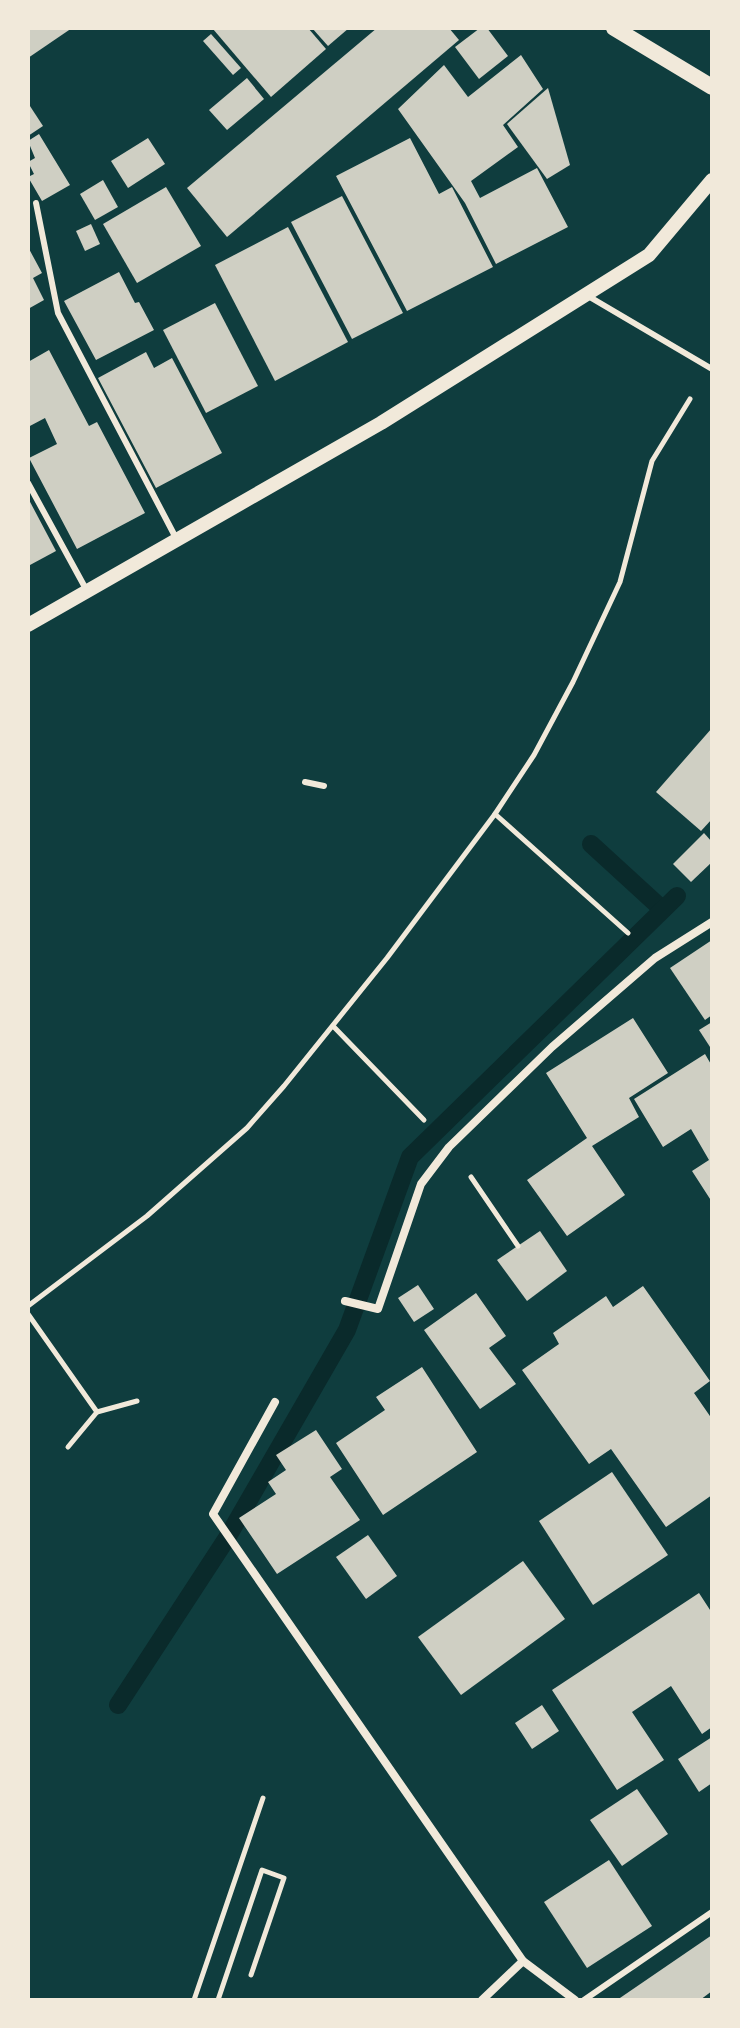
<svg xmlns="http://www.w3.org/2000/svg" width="740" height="2028" font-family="'Fira Sans Condensed',sans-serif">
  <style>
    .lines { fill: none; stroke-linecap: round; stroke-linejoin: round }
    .stream { stroke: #0a2a2b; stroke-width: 18 }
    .building { fill: #cfcfc3 }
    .path { stroke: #f1e9da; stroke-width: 5 }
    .service { stroke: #f1e9da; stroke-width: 6 }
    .minor { stroke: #f1e9da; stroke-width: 8 }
    .tertiary { stroke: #f1e9da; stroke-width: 14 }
    .secondary { stroke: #f1e9da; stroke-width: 16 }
  </style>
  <rect width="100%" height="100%" fill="#0f3d3e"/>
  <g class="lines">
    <g class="stream">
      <path d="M591,844L662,909"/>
      <path d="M118,1705L227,1538L347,1330L410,1157L677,896"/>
    </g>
  </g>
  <g class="building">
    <path d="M28,28H72L28,58Z"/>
    <path d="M215,28H308L326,49L271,97L213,29Z"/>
    <path d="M312,28H349L328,46Z"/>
    <path d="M377,28H449L459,40L227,237L187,188Z"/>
    <path d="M480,28H487L508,56L479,79L455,47Z"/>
    <path d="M211,34L241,68L233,75L203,41Z"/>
    <path d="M521,55L543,89L503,125L518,147L471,181L480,198L537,168L568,227L496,264L465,203L398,109L444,65L468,97Z"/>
    <path d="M247,78L264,99L227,130L209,110Z"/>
    <path d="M548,88L570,165L547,179L507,124Z"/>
    <path d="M28,103L43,126L28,136Z"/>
    <path d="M39,134L70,185L42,201L28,177L34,174L28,162L35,158L28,141Z"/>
    <path d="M148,138L165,164L128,188L111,161Z"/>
    <path d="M410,138L439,194L452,187L493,267L407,311L336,176Z"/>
    <path d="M103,180L118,207L95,220L80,194Z"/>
    <path d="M166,187L201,246L137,283L103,224Z"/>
    <path d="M342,196L403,313L352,339L291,222Z"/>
    <path d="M91,224L100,244L85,251L76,231Z"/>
    <path d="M288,227L348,342L275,381L215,265Z"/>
    <path d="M28,247L42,273L33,278L44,300L28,309Z"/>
    <path d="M119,272L135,303L139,302L154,330L96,360L64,301Z"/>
    <path d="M215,303L258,386L206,413L163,330Z"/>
    <path d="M49,350L89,426L97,422L145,513L77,549L29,458L57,444L45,418L28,427V362Z"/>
    <path d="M146,352L154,368L172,358L222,453L156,488L98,378Z"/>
    <path d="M28,498L56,551L30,565L28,562Z"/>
    <path d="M712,728V819L701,831L656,792Z"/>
    <path d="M704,833L712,842V862L691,882L673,864Z"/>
    <path d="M712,940V1015L705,1020L670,968Z"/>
    <path d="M633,1018L668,1073L629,1098L639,1117L592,1146L625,1195L567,1236L527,1180L587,1138L546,1073Z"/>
    <path d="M712,1022V1050L699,1030Z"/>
    <path d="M705,1054L712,1066V1202L692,1171L709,1160L691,1129L663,1147L634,1099Z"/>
    <path d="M540,1231L567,1271L527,1301L497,1260Z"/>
    <path d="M418,1285L434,1309L414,1322L398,1298Z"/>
    <path d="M643,1286L710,1381L694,1393L712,1419V1495L666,1527L611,1449L589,1464L522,1370L559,1344L553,1333L606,1296L613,1307Z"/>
    <path d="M476,1293L506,1336L489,1348L516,1384L480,1409L424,1330Z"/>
    <path d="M422,1367L477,1452L383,1515L336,1443L385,1410L376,1397Z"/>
    <path d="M316,1430L342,1469L330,1477L360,1520L277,1574L239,1518L276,1494L268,1482L286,1470L276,1455Z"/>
    <path d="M612,1472L668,1555L593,1605L539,1521Z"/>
    <path d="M368,1535L397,1576L366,1599L336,1557Z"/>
    <path d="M523,1561L565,1619L461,1695L418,1637Z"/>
    <path d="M699,1593L712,1613V1727L702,1734L671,1686L632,1712L664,1760L617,1790L552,1690Z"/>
    <path d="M542,1705L559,1731L532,1749L515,1723Z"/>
    <path d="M712,1737V1783L699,1792L678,1759Z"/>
    <path d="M637,1789L668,1834L622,1866L590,1820Z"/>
    <path d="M609,1860L652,1926L587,1968L544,1902Z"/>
    <path d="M712,1935V1991L700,2000H617Z"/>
  </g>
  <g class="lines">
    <g class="path">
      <path d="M495,814L628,933"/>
      <path d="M333,1026L424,1120"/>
      <path d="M471,1177L518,1246"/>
      <path d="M28,1306L147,1216L247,1128L284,1086L387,958L495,814L534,755L573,682L620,582L652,461L690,399"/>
      <path d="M28,1314L97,1412L68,1447"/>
      <path d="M97,1412L137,1401"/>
      <path d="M194,2000L263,1798"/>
      <path d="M218,2000L262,1870L284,1878L251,1975"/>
    </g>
    <g class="service">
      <path d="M36,203L58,313L177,540"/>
      <path d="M588,296L712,369"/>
      <path d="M28,483L87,591"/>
      <path d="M305,782L324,786"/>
      <path d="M584,2000L712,1912"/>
    </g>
    <g class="minor">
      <path d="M345,1301L378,1309L421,1184L449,1147L552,1047L655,958L712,922"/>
      <path d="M275,1402L213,1514L523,1961L482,2000"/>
      <path d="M523,1961L575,2000"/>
    </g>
    <path class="tertiary" d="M28,625L381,423L649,255L712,180"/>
    <path class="secondary" d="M614,28L712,87"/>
  </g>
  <rect width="740" height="2028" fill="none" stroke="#f1e9da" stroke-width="60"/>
</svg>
